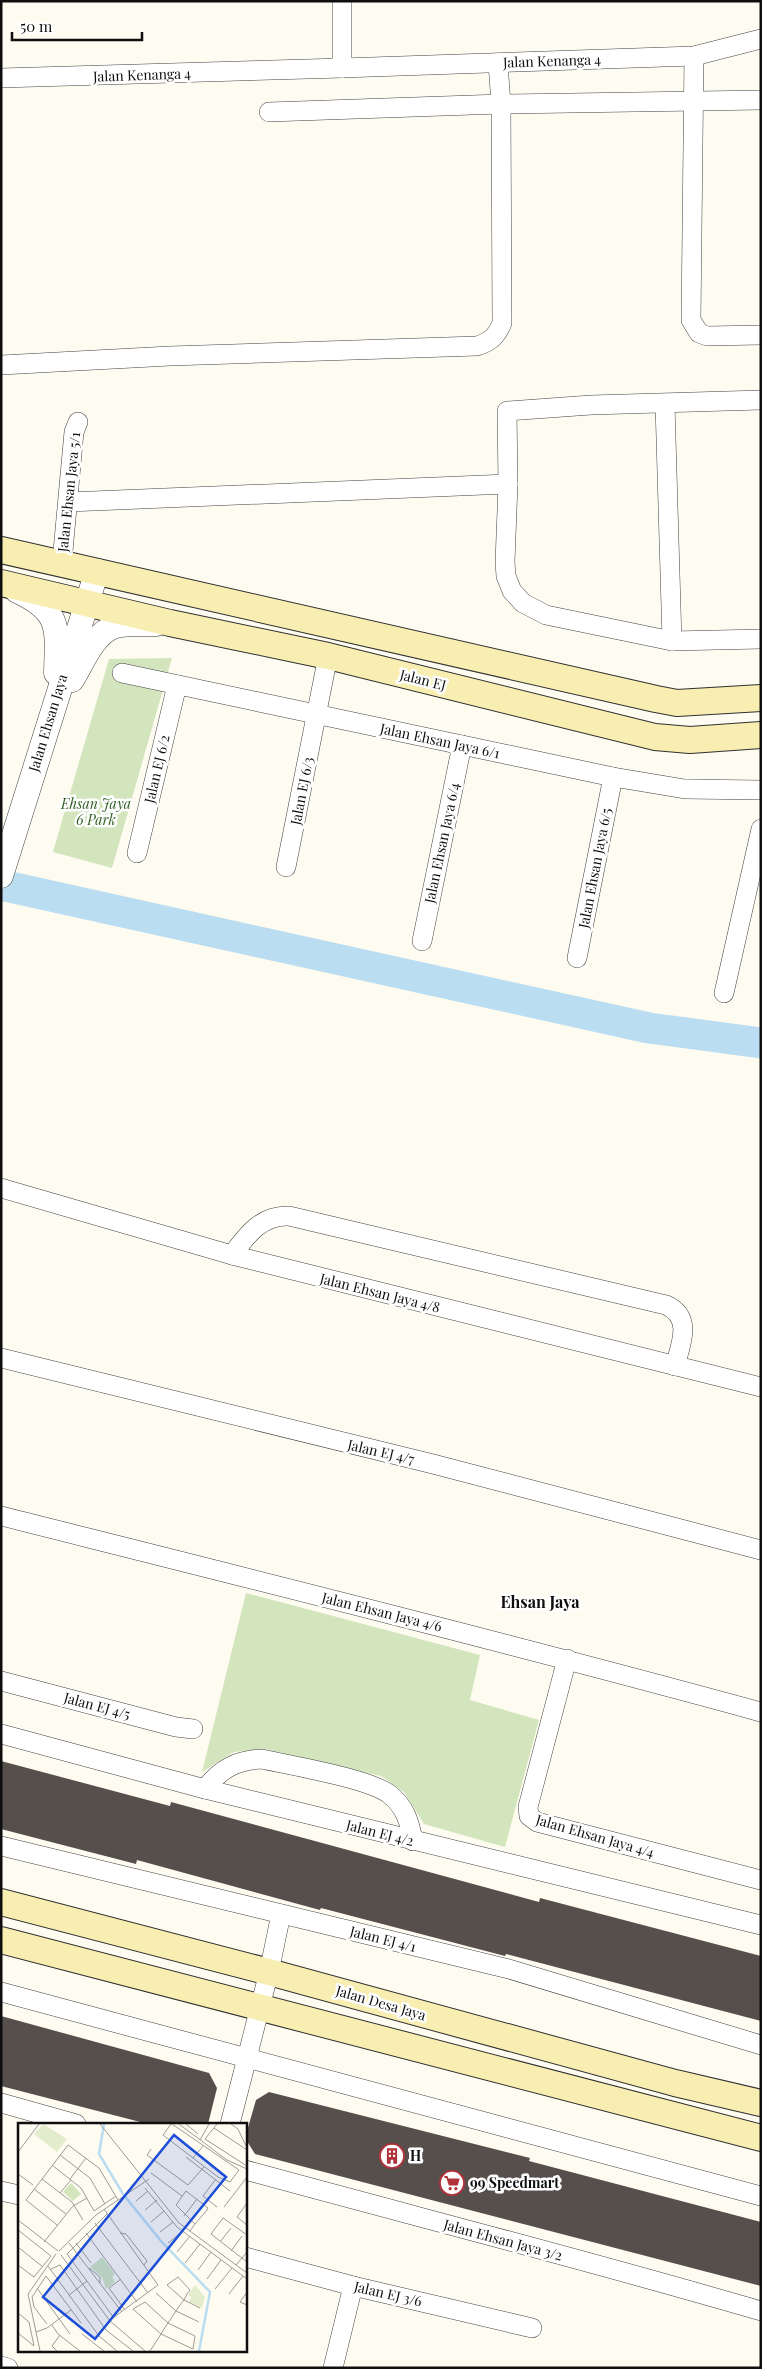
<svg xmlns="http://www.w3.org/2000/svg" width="762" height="2369" font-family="'Playfair Display',serif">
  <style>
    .green { fill: #d3e5bd }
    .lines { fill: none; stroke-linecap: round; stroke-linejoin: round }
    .river { stroke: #baddf1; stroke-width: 31 }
    .building { fill: #564f4b }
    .minor-casing { stroke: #414141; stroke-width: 20 }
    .tertiary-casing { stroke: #414141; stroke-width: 25 }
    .secondary-casing { stroke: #303030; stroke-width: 28 }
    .minor { stroke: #fff; stroke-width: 19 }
    .tertiary { stroke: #fff; stroke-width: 24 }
    .secondary { stroke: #f8eeb2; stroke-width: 26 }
    .labels { text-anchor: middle; stroke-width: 5; stroke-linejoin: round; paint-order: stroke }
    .street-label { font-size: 14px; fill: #0e0e0e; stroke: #fff }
    .park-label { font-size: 14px; font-style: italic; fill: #326024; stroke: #fff }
    .poi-label { font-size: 14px; font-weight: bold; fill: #0e0e0e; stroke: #fff; text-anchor: start }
    .quarter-label { font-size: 16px; font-weight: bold; fill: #0e0e0e; stroke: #fff }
    .inset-river { fill: none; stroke: #baddf1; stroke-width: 2.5 }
    .inset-road { fill: none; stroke: #9e9c96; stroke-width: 1 }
    .view { fill: #1d4ed8; fill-opacity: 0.15; stroke: #1d4ed8; stroke-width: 2.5 }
    .inset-edge { fill: none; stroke: #0e0e0e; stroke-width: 2.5 }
  </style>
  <rect width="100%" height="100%" fill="#fefbf1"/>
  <g class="green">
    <path d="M172,658L112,868L53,852L109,659Z"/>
    <path d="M246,1593L480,1655L470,1700L539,1720L505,1847L424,1824L404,1792L381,1776L265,1749L234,1752L202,1772Z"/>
  </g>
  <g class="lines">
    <path class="river" d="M1,885L649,1028L761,1043"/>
  </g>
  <g class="building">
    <path d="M1,1761L170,1806L171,1802L539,1902L540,1898L761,1956V2021L506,1954L505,1956L321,1908L320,1910L137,1860L136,1864L1,1829Z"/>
    <path d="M1,2016L209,2073L217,2088L208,2124H148L1,2086Z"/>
    <path d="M269,2092L530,2158L529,2161L761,2222V2286L255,2154L245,2138L256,2100Z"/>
  </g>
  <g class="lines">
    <defs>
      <g id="minor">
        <path d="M342,1V68L694,56L761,39"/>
        <path d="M694,56L691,320L699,333L707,336L761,335"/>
        <path d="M1,78L342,68"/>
        <path d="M269,112L501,104L761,100"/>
        <path d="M1,365L170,356L477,346C490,342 497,336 502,323L501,104L498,63"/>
        <path d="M761,400L591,405L507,411L508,484L505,562L506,576L512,591L523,603L546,615L672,641L761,639"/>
        <path d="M665,404L672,641"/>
        <path d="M68,502L508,484"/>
        <path d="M62,562L74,432L78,422"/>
        <path d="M122,673L613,777L685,789L761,790"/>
        <path d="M137,853L177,685"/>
        <path d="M286,867L328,656"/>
        <path d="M422,941L462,745"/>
        <path d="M577,958L613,777"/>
        <path d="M724,993L761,829"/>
        <path d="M1,1188L232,1255L761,1387"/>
        <path d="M232,1255C247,1235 261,1215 289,1216L666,1305C693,1317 681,1344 675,1366"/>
        <path d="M1,1358L433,1464L761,1550"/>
        <path d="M1,1516C255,1580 508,1643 761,1712"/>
        <path d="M567,1659L528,1807L529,1816L537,1822L761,1880"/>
        <path d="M1,1681L176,1727L193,1729"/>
        <path d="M1,1734L205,1789L761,1925"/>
        <path d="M205,1789C220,1769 237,1760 262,1759C292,1766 367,1778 389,1794C405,1806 410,1823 413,1841"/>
        <path d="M1,1846L509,1969L761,2045"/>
        <path d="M1,1992L761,2196"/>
        <path d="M1,2103L76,2124"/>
        <path d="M230,2124L269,1972L281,1914"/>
        <path d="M245,2170C417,2217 590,2261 761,2311"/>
        <path d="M1,2191L19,2195"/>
        <path d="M245,2257L353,2286L532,2328"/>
        <path d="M1,2366L8,2368"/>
        <path d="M333,2368L353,2286"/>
      </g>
      <g id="tertiary">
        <path d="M17,591C62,612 57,628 56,673"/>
        <path d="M72,680C83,662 94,632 116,626C128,623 143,625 156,624"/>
        <path d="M1,876L97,571"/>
      </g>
      <g id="secondary">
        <path d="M1,550L656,699L677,703L761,698"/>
        <path d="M1,583L170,623L328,656L655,737L690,740L761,735"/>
        <path d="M1,1902L269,1972L675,2083L761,2103"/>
        <path d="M1,1940L761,2138"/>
      </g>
    </defs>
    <use href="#minor" class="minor-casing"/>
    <use href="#tertiary" class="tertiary-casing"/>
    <use href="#secondary" class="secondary-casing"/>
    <use href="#minor" class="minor"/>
    <use href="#tertiary" class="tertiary"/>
    <use href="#secondary" class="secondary"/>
  </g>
  <defs>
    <symbol id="building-ring" viewBox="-11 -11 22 22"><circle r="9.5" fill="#fff" stroke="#b2323b" stroke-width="1.5"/><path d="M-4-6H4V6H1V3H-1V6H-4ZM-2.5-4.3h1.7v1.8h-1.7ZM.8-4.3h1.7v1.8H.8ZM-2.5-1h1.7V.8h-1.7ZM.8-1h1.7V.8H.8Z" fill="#b2323b"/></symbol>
    <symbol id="supermarket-ring" viewBox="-11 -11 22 22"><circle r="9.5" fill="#fff" stroke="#b2323b" stroke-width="1.5"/><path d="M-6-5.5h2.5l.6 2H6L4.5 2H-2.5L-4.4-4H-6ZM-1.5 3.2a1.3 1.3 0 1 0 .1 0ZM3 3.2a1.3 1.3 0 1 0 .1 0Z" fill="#b2323b"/></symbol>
  </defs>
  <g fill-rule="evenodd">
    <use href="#building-ring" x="378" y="2142" width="28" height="28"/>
    <use href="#supermarket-ring" x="438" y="2169" width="28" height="28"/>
  </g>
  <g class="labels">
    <g class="street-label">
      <text transform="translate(552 61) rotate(-2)" y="5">Jalan Kenanga 4</text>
      <text transform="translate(142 75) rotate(-2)" y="5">Jalan Kenanga 4</text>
      <text transform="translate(69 492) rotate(-84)" y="5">Jalan Ehsan Jaya 5/1</text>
      <text transform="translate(423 680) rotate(14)" y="5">Jalan EJ</text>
      <text transform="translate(48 723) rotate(-73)" y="5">Jalan Ehsan Jaya</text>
      <text transform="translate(440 741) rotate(12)" y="5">Jalan Ehsan Jaya 6/1</text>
      <text transform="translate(157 769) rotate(-77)" y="5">Jalan EJ 6/2</text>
      <text transform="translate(302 791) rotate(-79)" y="5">Jalan EJ 6/3</text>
      <text transform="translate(442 843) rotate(-78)" y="5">Jalan Ehsan Jaya 6/4</text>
      <text transform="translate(595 868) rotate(-79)" y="5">Jalan Ehsan Jaya 6/5</text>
      <text transform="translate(380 1293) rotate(14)" y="5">Jalan Ehsan Jaya 4/8</text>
      <text transform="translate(381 1452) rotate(13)" y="5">Jalan EJ 4/7</text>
      <text transform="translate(382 1612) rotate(14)" y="5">Jalan Ehsan Jaya 4/6</text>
      <text transform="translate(97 1706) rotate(15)" y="5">Jalan EJ 4/5</text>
      <text transform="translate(380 1833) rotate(14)" y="5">Jalan EJ 4/2</text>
      <text transform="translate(595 1836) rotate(16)" y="5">Jalan Ehsan Jaya 4/4</text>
      <text transform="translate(383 1939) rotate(14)" y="5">Jalan EJ 4/1</text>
      <text transform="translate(381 2003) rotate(16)" y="5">Jalan Desa Jaya</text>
      <text transform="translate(503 2240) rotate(15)" y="5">Jalan Ehsan Jaya 3/2</text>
      <text transform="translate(388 2294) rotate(13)" y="5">Jalan EJ 3/6</text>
    </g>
    <g class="park-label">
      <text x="96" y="809">Ehsan Jaya<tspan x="96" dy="16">6 Park</tspan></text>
    </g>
    <g class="poi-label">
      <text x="410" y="2161">H</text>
      <text x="470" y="2188">99 Speedmart</text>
    </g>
    <g class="quarter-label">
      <text x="540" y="1608">Ehsan Jaya</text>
    </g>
  </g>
  <g transform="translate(18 2123)">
    <rect width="229" height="229" fill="#fefbf1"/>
    <path d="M53,60L63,71L55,78L45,69ZM84,134L97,151L94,154L97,159L88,166L84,154L72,144Z" fill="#d3e5bd"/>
    <path d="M25,1L49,16L39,29L16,11ZM177,162L187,174L184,185L171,179L173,174L170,172Z" fill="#e3edce"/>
    <path class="inset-river" d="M86,1L81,31L105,71L143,118L192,169L181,228"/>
    <path class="inset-road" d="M82,1L161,100L229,150M153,1L145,12L175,35M154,1L221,47M161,1L209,37L229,46M168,1L180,11M199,1L187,16L229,43M213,1L220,6L229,25M196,5L229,27M182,17L191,1M185,23L175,35L200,54L212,59L221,47M133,26L129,32L170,62L186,44M0,29L21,1M42,32L72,55L87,81M168,34L212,68M34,42L63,65L76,88L98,73M133,50L164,73M0,51L15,62M24,56L54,79L65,97M52,56L68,35M198,56L185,73L199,84M127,65L159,104L229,156M16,66L48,91M42,70L53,57M118,78L130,68M229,80L219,94L229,102M206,84L229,54M86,86L140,162L92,197M127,87L139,77M89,91L49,131L96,195M166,93L179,76M0,97L40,128M133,99L146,88M77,100L130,170M39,102L8,77L50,22L81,45L100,77M0,107L33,133L16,154L0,142M172,108L177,101L189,87L190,85L168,68L158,82L177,101M142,109L155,99M68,110L119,179M102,110L108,111L129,138L126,142M229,112L205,95L193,111L229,139M26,119L55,83L69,75M202,119L213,105M51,120L104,189M58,120L73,140M150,120L165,108M0,124L25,144M41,128L78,92L131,56M213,128L224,113M159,129L172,113M43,132L92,198L127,228M167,140L182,121M218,142L229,129M30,143L81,213L99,228M71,145L82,154V160M33,146L42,142L88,207L115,228M180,147L193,129M103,156L91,165L107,187M189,156L203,137M19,165L52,211M197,166L214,145M229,169L222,179L229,182M138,170L158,188L181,199M211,171L225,153M51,172L69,158M127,179L150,200L177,213L175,226L143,211L115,186ZM0,190L11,199L16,223M29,201L16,184L14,174L28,153L63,200M34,202L40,211L62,228M18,209L29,205L53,187M0,210L16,223M64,211L86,228M22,228L10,171L38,131M39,228L34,223L42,212M132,228L143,211L146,206L162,182L166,177L169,171L172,167L160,154L149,162L166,177L182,185"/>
    <path class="view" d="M156,12L208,54L77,216L25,174Z"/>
    <rect width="229" height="229" class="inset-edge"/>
  </g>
  <rect width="762" height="2369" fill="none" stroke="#0e0e0e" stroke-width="5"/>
  <path d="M12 32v8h130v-8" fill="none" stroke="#0e0e0e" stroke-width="2.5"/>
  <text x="20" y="32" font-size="15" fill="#0e0e0e" stroke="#ffffff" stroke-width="4" paint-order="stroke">50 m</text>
</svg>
